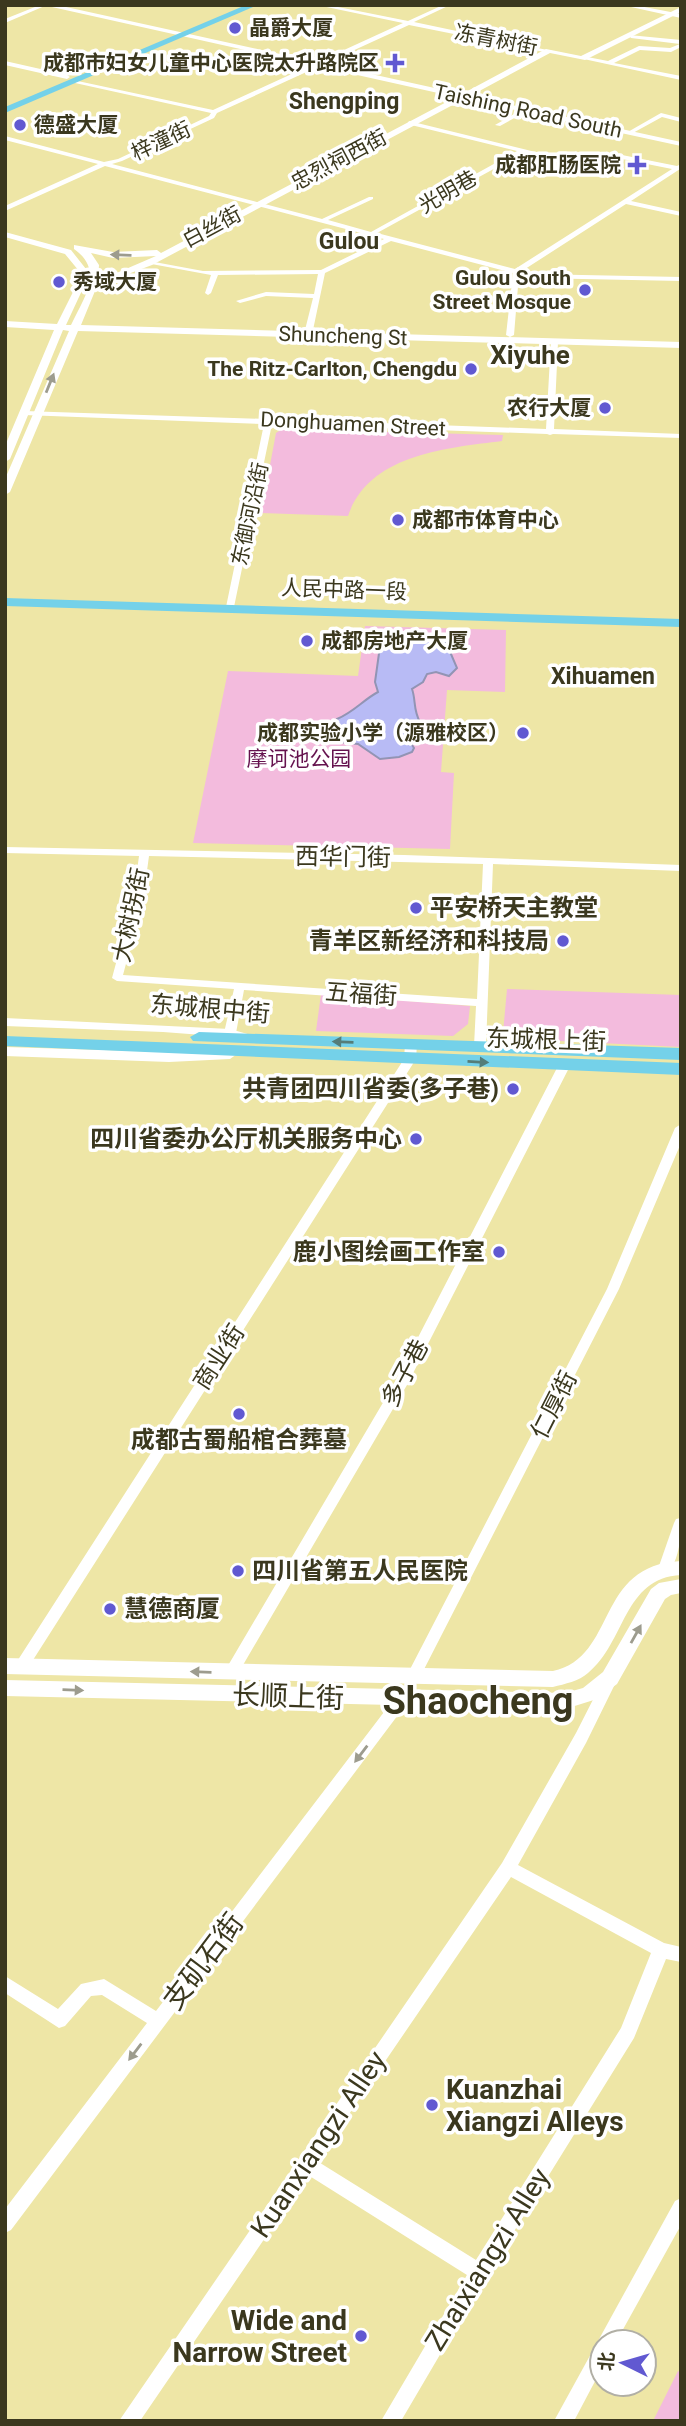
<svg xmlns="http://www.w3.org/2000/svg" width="686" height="2426" font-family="Roboto,'Noto Sans SC',sans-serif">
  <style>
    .green { fill: #f3bbdd }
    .water { fill: #b8bbf5; stroke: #9294b4; stroke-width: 2 }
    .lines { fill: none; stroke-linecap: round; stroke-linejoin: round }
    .street { fill: #fff; fill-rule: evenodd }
    .secondary { fill: #fff; fill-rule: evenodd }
    .primary { fill: #74d1e9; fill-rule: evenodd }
    .oneway { fill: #9d9c8e }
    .oneway2 { fill: #557d79 }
    .poi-dot { fill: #6159d1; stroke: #fff; stroke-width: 2.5 }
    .labels { text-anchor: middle; stroke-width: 7; stroke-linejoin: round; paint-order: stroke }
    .far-poi-label { font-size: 21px; font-weight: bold; fill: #3b381e; stroke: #fff; text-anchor: end }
    .far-street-label { font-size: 21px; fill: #3b381e; stroke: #fff }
    .far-park-label { font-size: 21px; fill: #65124e; stroke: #fff }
    .far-quarter-label { font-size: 23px; font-weight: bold; fill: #3b381e; stroke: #fff }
    .street-label { font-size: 24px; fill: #3b381e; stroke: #fff }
    .poi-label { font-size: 24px; font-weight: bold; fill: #3b381e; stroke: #fff; text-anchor: end }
    .far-district-label { font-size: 26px; font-weight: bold; fill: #3b381e; stroke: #fff }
    .near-street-label { font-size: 28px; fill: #3b381e; stroke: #fff }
    .near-poi-label { font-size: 28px; font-weight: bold; fill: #3b381e; stroke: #fff; text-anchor: start }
    .near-district-label { font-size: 38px; font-weight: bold; fill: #3b381e; stroke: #fff }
  </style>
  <rect width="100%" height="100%" fill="#eee6a6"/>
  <g class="green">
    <path d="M282,429L503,435L502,441C447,448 369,454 348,516L261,513L276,433Z"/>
    <path d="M365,626L506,630L505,692L447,690L441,772L454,773L450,849L193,843L228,671L358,676Z"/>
    <path d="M507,989L681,995V1047L519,1039L503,1033Z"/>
    <path d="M321,994L470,1006L468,1024L453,1036L316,1031Z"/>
    <path d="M678,2371L681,2373V2421H653Z"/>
  </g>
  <path class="water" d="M381,639L445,640L457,668L449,676L436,672L427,674L423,682L412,689C416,700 413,710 420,722L416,730L405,734L414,748L412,752L399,757L380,759L358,744L341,742L337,719C354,712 363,700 378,692L375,682Z"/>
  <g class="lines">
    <g class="street">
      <path d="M40,5H47L5,23V19Z"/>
      <path d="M317,5H328L408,21L443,5H450L414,22L552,51L549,53L409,25L217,113L214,118L122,161L112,164L322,219L369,197H373V199L328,220L371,232L517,151L407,124L409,121L560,158L622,155L677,166L681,164L680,169L631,201L681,212V216L626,204L522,271L533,274L681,277V281L533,278L519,274L514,335L510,337L506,335L513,273L391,241L325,273L313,330L309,332L305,330L313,298L266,296L240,303L236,301L266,292L314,294L318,274L218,275L211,293L208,295L205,293L211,275L146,263L149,261L203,271L321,270L384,239L105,166L5,211V206L98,164L5,140V136L104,162L118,159L209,116L211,113L75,83L73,80L213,110L403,23ZM523,153L560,162L622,159L672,169L515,269L377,233Z"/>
      <path d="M622,5H634L681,14V18Z"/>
      <path d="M629,35L681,40V47L671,52L640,50L614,63L681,76V80L579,58L582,56L608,61L639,46L670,48L680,44L631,38Z"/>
      <path d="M5,61L67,75L70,77L67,79L5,65Z"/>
      <path d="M523,109L525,112L500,126L495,125Z"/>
      <path d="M661,113L681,118V122L662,117L631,134L626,133Z"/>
      <path d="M551,340L558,342L554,429L681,434V438L553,434L550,435L547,434L272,424L234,607L230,610L226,607L264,424L24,415L20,413L24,411L266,419L269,418L272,419L546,429Z"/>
      <path d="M5,847L404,855L681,865V871L493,864L486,1046L480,1049L474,1046L476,1006L244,990L236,1033L230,1036L226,1035L224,1033L234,989L117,981L112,978L133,900L139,856L5,853ZM149,856L483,864L477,999L123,975L143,900Z"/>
      <path d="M411,1041L417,1044L416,1059L26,1671L21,1673L16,1671L14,1667L16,1663L404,1059L405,1044Z"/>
      <path d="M564,1062L570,1066L407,1385L236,1677L231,1679L226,1677L224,1673L226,1669L394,1384L558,1066Z"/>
      <path d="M681,1124V1143L619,1289L418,1681L413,1683L408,1681L406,1677L607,1289L675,1128Z"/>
      <path d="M681,1518C681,1537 680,1552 671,1570L666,1572L661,1570L659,1566L674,1523L676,1519Z"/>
      <path d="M609,1676L614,1678L616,1682L586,1743L518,1865L664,1943L681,1947V1962L666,1959L634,2038L485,2278L401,2421H381L467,2275L308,2175L140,2421H119L502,1863L576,1733L604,1678ZM511,1877L651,1953L621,2028L476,2260L317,2161Z"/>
      <path d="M402,1693L407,1695L410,1699L407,1703L11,2230L5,2233V2209L147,2023L102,1995L91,1996L65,2026L59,2028L5,1993V1976L58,2009L81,1984L104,1979L156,2011L397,1695Z"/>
      <path d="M681,2198V2225L616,2342H602V2368L574,2421H554L675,2201Z"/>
    </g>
    <g class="secondary">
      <path d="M43,5H57L462,94L546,49L581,56L681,7V12L585,60L550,53L470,96L681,142V146L464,99L152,265L112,280L95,291L81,325L681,342V348L78,331L10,492L5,495V479L69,331L63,330L10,459L5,462V446L54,330L5,327V321L57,324L77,284L79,271L65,254L5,237V232L71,250L86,269L85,284L66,325H71C84,297 105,271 74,249V245L113,252L157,250L161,253L456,97ZM91,253L113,258L156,256L98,281L99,265Z"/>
      <path d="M5,1018L230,1029L251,1035L253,1038L246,1042L229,1037L163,1032L5,1026Z"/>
      <path d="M5,1047L169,1052L230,1049L237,1054L230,1059L169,1062L5,1056Z"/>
      <path d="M681,1561V1575C623,1578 626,1642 588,1673C579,1681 565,1684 553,1687L5,1674V1658L553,1671C618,1657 594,1565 681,1561Z"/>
      <path d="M681,1579V1593L671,1595L665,1599L617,1684L597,1699L565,1709L5,1696V1680L565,1693L583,1688L603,1672L651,1589L659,1583Z"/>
    </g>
    <g class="primary">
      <path d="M246,5H258L5,113V107Z"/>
      <path d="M5,598L681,619V627L5,606Z"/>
      <path d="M199,1032L681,1048V1060L193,1041L190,1037Z"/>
      <path d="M5,1036L681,1063V1075L5,1046Z"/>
    </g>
  </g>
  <defs><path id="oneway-solid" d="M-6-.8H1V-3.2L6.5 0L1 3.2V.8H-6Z" transform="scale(1.75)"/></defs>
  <g class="oneway">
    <use href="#oneway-solid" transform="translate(121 255) rotate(-178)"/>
    <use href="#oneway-solid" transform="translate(50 383) rotate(-68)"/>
    <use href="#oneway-solid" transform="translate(636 1634) rotate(-61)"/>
    <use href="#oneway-solid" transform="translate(201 1672) rotate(-178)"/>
    <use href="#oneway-solid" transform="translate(73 1690) rotate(2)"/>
    <use href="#oneway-solid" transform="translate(361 1754) rotate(127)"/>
    <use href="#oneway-solid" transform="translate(135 2052) rotate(127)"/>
  </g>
  <g class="oneway2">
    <use href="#oneway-solid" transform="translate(343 1042) rotate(-178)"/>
    <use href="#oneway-solid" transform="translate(478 1062) rotate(3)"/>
  </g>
  <g class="poi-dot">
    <circle cx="235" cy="28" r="7"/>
    <path d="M391.5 52.5h7v7h7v7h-7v7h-7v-7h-7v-7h7z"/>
    <circle cx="20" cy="125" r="7"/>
    <path d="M633.5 154.5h7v7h7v7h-7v7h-7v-7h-7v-7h7z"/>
    <circle cx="59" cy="282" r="7"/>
    <circle cx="585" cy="290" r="7"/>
    <circle cx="471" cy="369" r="7"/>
    <circle cx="605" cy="408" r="7"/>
    <circle cx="398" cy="520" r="7"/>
    <circle cx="307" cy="641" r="7"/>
    <circle cx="523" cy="733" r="7"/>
    <circle cx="416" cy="908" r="7"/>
    <circle cx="563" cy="941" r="7"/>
    <circle cx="513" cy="1089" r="7"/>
    <circle cx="416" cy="1139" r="7"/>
    <circle cx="499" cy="1252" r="7"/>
    <circle cx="239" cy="1414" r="7"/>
    <circle cx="238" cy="1571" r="7"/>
    <circle cx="110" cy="1609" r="7"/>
    <circle cx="432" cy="2105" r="7"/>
    <circle cx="361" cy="2336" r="7"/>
  </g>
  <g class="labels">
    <g class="far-poi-label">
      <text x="249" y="35" text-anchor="start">晶爵大厦</text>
      <text x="379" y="70">成都市妇女儿童中心医院太升路院区</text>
      <text x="34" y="132" text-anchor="start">德盛大厦</text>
      <text x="621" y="172">成都肛肠医院</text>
      <text x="571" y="285">Gulou South<tspan x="571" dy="24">Street Mosque</tspan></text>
      <text x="73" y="289" text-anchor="start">秀域大厦</text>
      <text x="457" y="376">The Ritz-Carlton, Chengdu</text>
      <text x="591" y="415">农行大厦</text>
      <text x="412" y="527" text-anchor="start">成都市体育中心</text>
      <text x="321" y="648" text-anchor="start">成都房地产大厦</text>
      <text x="509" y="740">成都实验小学（源雅校区）</text>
    </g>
    <g class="far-street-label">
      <text transform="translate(496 40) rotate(11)" y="7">冻青树街</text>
      <text transform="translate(528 111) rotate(12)" y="7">Taishing Road South</text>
      <text transform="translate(161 141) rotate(-25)" y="7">梓潼街</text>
      <text transform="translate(339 160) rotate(-28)" y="7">忠烈祠西街</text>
      <text transform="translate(448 192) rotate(-30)" y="7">光明巷</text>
      <text transform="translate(212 227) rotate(-28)" y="7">白丝街</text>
      <text transform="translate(343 336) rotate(2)" y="7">Shuncheng St</text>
      <text transform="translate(353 424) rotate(3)" y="7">Donghuamen Street</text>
      <text transform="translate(250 514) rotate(-78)" y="7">东御河沿街</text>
      <text transform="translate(344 590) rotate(2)" y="7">人民中路一段</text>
    </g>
    <g class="far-park-label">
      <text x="299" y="766">摩诃池公园</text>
    </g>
    <g class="far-quarter-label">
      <text x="344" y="109">Shengping</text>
      <text x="349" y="249">Gulou</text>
      <text x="603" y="684">Xihuamen</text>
    </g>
    <g class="street-label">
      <text transform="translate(343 857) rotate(1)" y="8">西华门街</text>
      <text transform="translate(131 915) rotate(-78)" y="8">大树拐街</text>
      <text transform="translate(361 994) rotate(4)" y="8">五福街</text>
      <text transform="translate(210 1009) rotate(5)" y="8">东城根中街</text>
      <text transform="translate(546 1040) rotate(2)" y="8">东城根上街</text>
      <text transform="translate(219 1357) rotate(-57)" y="8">商业街</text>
      <text transform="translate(405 1373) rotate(-62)" y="8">多子巷</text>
      <text transform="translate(554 1405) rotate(-63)" y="8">仁厚街</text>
    </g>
    <g class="poi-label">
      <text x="430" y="916" text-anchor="start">平安桥天主教堂</text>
      <text x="549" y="949">青羊区新经济和科技局</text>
      <text x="499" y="1097">共青团四川省委(多子巷)</text>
      <text x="402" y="1147">四川省委办公厅机关服务中心</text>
      <text x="485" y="1260">鹿小图绘画工作室</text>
      <text x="239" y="1448" text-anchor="middle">成都古蜀船棺合葬墓</text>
      <text x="252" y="1579" text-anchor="start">四川省第五人民医院</text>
      <text x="124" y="1617" text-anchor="start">慧德商厦</text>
    </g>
    <g class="far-district-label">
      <text x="530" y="364">Xiyuhe</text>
    </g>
    <g class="near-street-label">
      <text transform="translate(288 1696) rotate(2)" y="10">长顺上街</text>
      <text transform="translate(203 1961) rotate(-53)" y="10">支矶石街</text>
      <text transform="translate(318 2144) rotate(-56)" y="10">Kuanxiangzi Alley</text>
      <text transform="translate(487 2259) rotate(-58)" y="10">Zhaixiangzi Alley</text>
    </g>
    <g class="near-poi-label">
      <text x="446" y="2099">Kuanzhai<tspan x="446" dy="32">Xiangzi Alleys</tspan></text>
      <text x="347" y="2330" text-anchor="end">Wide and<tspan x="347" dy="32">Narrow Street</tspan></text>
    </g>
    <g class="near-district-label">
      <text x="478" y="1714">Shaocheng</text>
    </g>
  </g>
  <rect width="686" height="2426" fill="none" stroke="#3b381e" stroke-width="14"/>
  <g transform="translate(623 2363) rotate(275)"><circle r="33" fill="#ffffff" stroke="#b1afa5" stroke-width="2"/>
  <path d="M0-5L12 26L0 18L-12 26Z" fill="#6159d1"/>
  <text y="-10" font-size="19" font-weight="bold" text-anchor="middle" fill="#3b381e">北</text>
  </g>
</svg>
